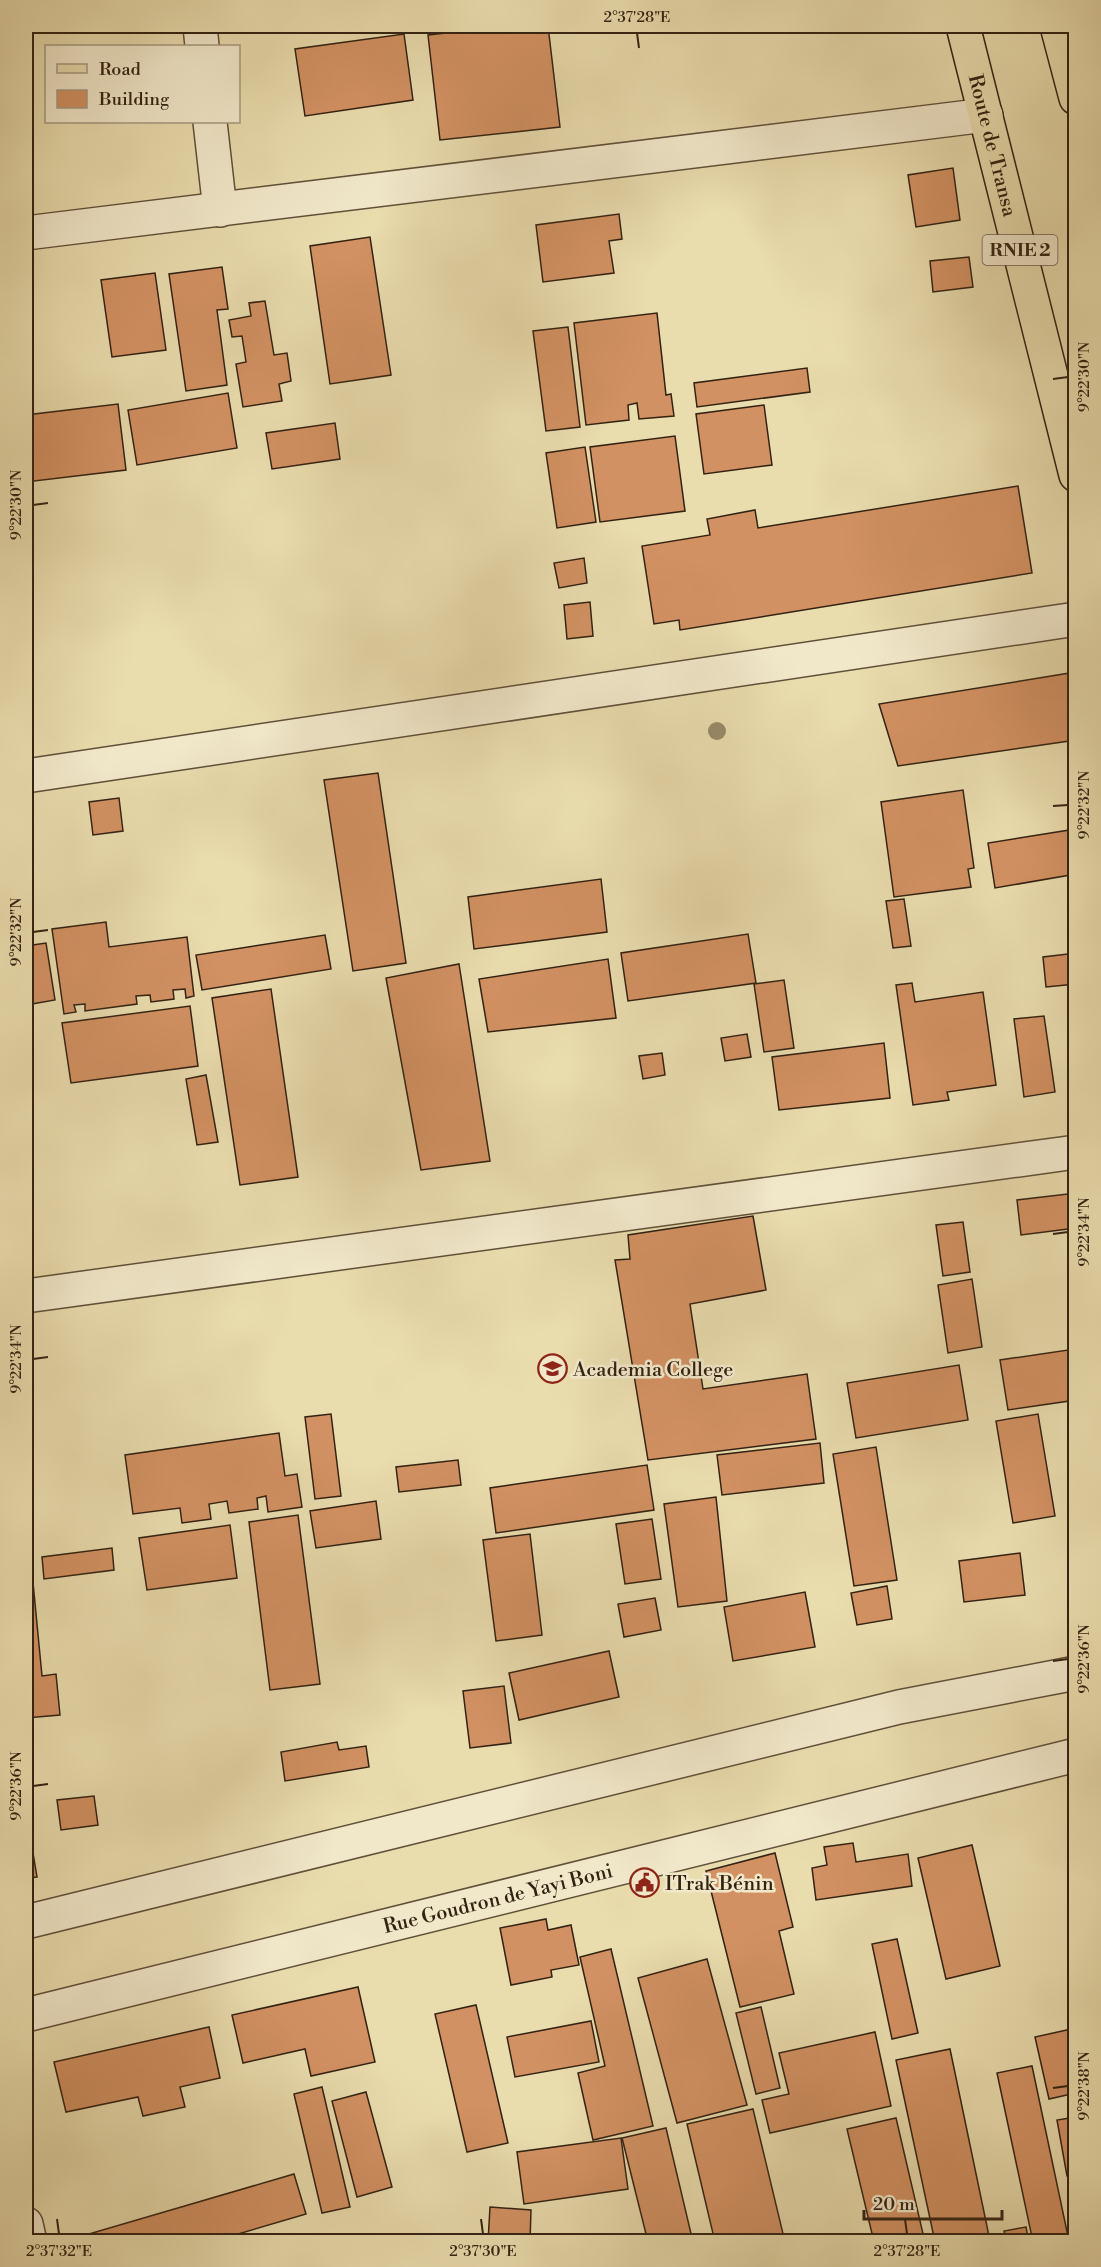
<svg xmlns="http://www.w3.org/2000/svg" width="1101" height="2267" font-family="'Libre Bodoni',serif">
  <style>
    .building { fill: #d29162; stroke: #322212; stroke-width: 1.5 }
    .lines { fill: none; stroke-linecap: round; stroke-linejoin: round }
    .minor-casing { stroke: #605039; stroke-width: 36 }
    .major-casing { stroke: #322212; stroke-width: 36 }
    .minor { stroke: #f1e8ca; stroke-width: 33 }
    .major { stroke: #e9dcad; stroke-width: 33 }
    .tree { fill: #978b68 }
    .ticks { fill: none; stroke: #322212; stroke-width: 2 }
    .labels { text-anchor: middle; stroke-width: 5; stroke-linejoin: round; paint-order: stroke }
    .shield { fill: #f1e8ca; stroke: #6b5d49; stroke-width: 1.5 }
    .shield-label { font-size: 18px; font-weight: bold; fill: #322212 }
    .street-label { font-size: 20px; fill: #322212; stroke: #f1e8ca }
    .poi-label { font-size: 20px; fill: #322212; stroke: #f1e8ca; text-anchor: start }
    .neatline { fill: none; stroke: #322212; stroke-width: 2 }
    .ticks-label { font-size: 15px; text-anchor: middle; fill: #322212 }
  </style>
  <rect width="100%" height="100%" fill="#e9dcad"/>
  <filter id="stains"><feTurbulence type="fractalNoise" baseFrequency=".00333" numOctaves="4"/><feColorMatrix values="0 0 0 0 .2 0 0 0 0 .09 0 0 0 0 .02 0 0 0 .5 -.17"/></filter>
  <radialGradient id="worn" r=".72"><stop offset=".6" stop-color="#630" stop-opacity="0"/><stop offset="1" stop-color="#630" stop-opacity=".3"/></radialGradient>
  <g class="building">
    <path d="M511,26H548L560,127L440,140L428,35Z"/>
    <path d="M404,34L413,100L305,116L295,49Z"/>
    <path d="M953,168L960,220L916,227L908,175Z"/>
    <path d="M619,214L622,239L609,241L614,273L543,282L536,225Z"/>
    <path d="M370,237L391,375L330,384L310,246Z"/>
    <path d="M969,257L973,287L933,292L930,261Z"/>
    <path d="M222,267L228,309L217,310L227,385L186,391L169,274Z"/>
    <path d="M155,273L166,350L112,357L101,280Z"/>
    <path d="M265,301L274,355L287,353L291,381L279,384L282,401L243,407L236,364L246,362L242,336L232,337L229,320L251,316L249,303Z"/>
    <path d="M657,313L666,395L671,394L674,416L639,419L637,403L628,405L629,420L586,425L574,323Z"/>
    <path d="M568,327L580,427L546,431L533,331Z"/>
    <path d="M807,368L810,392L697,407L694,383Z"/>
    <path d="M228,393L237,448L137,465L128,410Z"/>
    <path d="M118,404L126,470L26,482V415Z"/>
    <path d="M764,405L772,465L704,474L696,414Z"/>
    <path d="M335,423L340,459L272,469L266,433Z"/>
    <path d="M675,436L685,511L600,522L590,447Z"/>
    <path d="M585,447L596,522L557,528L546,453Z"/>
    <path d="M1018,486L1032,573L680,630L679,620L654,624L642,546L710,535L707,519L755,510L758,528Z"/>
    <path d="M584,558L587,583L559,588L554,563Z"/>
    <path d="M590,602L593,636L567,639L564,605Z"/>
    <path d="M1076,672V740L898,766L879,704Z"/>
    <path d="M378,773L406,963L353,971L324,780Z"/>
    <path d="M963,790L974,868L968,869L971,887L894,897L881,802Z"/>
    <path d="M119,798L123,831L93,835L89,802Z"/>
    <path d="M1076,829V874L995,888L988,843Z"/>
    <path d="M601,879L607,932L474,949L468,897Z"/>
    <path d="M904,899L911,946L893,948L886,901Z"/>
    <path d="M106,922L109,947L187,937L194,996L186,998L185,989L173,990L174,999L151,1002L150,995L136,996L137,1004L85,1011V1004L74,1005L76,1012L64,1014L52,929Z"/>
    <path d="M748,934L756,983L628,1001L621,953Z"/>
    <path d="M325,935L331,969L202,990L196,955Z"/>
    <path d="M46,943L55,1000L26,1005V946Z"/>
    <path d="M1076,953V984L1046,987L1043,957Z"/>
    <path d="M608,959L616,1018L488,1032L479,979Z"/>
    <path d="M459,964L490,1161L421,1170L386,978Z"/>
    <path d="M784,980L794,1048L764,1052L754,984Z"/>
    <path d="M912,983L915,1002L983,992L996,1085L947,1092L949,1100L913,1105L896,985Z"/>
    <path d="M271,989L298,1177L240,1185L212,998Z"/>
    <path d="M190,1006L198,1066L71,1083L62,1023Z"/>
    <path d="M1044,1016L1055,1092L1024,1097L1014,1019Z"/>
    <path d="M747,1034L751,1057L725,1061L721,1038Z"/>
    <path d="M884,1043L890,1098L779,1110L772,1057Z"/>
    <path d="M662,1053L665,1075L643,1079L639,1056Z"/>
    <path d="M206,1075L218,1142L197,1145L186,1079Z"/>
    <path d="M1076,1193V1228L1021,1235L1017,1200Z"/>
    <path d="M753,1216L766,1290L690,1304L703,1389L807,1374L816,1439L648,1460L615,1260L630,1259L628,1235Z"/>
    <path d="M963,1222L970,1272L943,1276L936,1225Z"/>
    <path d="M972,1279L982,1347L948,1353L938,1285Z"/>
    <path d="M1068,1350L1076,1400L1008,1410L1000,1360Z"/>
    <path d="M959,1365L968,1420L856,1438L847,1383Z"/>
    <path d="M331,1414L341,1496L315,1499L305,1417Z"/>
    <path d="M1038,1414L1055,1516L1013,1523L996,1421Z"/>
    <path d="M279,1433L285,1476L297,1474L302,1507L268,1512L266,1496L257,1498L258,1509L229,1513L227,1501L209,1504L211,1519L182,1523L180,1508L133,1514L125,1455Z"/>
    <path d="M820,1443L824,1483L722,1495L717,1455Z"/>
    <path d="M876,1447L897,1580L854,1586L833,1454Z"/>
    <path d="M458,1460L461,1485L399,1492L396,1467Z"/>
    <path d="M647,1465L654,1510L496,1533L490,1488Z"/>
    <path d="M716,1497L727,1601L678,1607L664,1504Z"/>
    <path d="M376,1501L381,1539L316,1548L310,1511Z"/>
    <path d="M298,1515L320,1684L270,1690L249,1522Z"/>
    <path d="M652,1519L661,1579L625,1584L616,1524Z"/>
    <path d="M230,1525L237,1578L147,1590L139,1538Z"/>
    <path d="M530,1534L542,1635L496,1641L483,1540Z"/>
    <path d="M112,1548L114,1570L44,1579L42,1557Z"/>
    <path d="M26,1551H30L42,1676L56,1674L60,1715L26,1718Z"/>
    <path d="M1020,1553L1025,1595L964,1602L959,1561Z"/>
    <path d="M887,1586L892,1619L857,1625L851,1593Z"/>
    <path d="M805,1592L815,1647L733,1661L724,1607Z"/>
    <path d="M655,1598L661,1630L624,1637L618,1604Z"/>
    <path d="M609,1651L619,1697L519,1720L509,1673Z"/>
    <path d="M504,1686L511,1743L470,1748L463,1691Z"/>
    <path d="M337,1742L339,1750L366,1746L369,1767L285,1781L281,1752Z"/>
    <path d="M94,1796L98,1825L61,1830L57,1800Z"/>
    <path d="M853,1843L856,1862L908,1854L912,1886L816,1900L812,1868L827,1865L824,1847Z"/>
    <path d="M972,1845L1000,1966L946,1979L918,1858Z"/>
    <path d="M26,1847H32L37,1877L26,1878Z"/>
    <path d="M775,1853L793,1927L779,1931L794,1994L740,2007L706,1871Z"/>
    <path d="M546,1919L548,1930L571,1925L579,1965L551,1970L552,1977L511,1985L500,1928Z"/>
    <path d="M897,1939L918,2033L892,2039L872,1944Z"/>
    <path d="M611,1949L653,2126L593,2140L578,2073L605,2066L580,1957Z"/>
    <path d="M707,1959L747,2105L677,2123L638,1978Z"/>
    <path d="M358,1987L375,2062L311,2076L305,2049L243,2063L232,2015Z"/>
    <path d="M476,2005L508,2143L467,2152L435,2014Z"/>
    <path d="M761,2007L780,2088L756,2094L736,2013Z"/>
    <path d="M591,2021L599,2062L515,2077L507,2037Z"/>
    <path d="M209,2027L220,2078L180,2087L185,2107L143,2116L138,2097L66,2112L54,2062Z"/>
    <path d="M1076,2028V2093L1049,2099L1035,2037Z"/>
    <path d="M875,2032L891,2106L770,2133L762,2100L789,2094L779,2053Z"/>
    <path d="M950,2049L989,2236L962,2242H935L896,2060Z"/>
    <path d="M1032,2066L1069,2241L1033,2242L997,2073Z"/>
    <path d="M322,2087L350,2207L322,2213L294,2094Z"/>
    <path d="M366,2092L392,2187L357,2197L332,2101Z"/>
    <path d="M753,2109L785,2242H715L687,2124Z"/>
    <path d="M1076,2117V2175L1067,2176L1057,2120Z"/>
    <path d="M896,2118L924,2238L911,2242H874L847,2129Z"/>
    <path d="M666,2128L693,2242H648L622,2138Z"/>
    <path d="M621,2138L628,2189L524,2204L517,2152Z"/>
    <path d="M294,2174L306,2214L211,2242H83L82,2236Z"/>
    <path d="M490,2207L531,2210L530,2242H488Z"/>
    <path d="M1026,2227L1029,2242H1007L1004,2231Z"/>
  </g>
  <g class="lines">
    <defs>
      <g id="minor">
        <path d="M200,26L202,46"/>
        <path d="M210,122L220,210"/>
        <path d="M26,233L986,115"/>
        <path d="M26,776L1076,619"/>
        <path d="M26,1296L1076,1152"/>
        <path d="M26,1922L899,1707L1076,1673"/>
        <path id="s1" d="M26,2015L1076,1755"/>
        <path d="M26,2224L30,2242"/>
      </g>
      <g id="major">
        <path id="s2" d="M963,26L1076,475"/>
        <path d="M1057,26L1076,98"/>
      </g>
    </defs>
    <use href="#minor" class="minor-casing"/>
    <use href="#major" class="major-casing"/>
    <use href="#minor" class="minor"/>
    <use href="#major" class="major"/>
  </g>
  <circle class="tree" cx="717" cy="731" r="9"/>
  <path class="ticks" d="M637,33L639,48M1053,379L1068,377M33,505L48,503M1053,806L1068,805M33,932L48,930M1053,1234L1068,1232M33,1359L48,1357M1053,1661L1068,1659M33,1786L48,1784M1053,2088L1068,2086M57,2219L59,2234M481,2219L483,2234M905,2219L907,2234"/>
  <defs>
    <symbol id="school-ring" viewBox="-11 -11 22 22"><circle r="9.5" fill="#f1e8ca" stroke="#8f2418" stroke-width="1.5"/><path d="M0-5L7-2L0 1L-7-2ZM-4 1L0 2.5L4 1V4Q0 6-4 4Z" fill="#8f2418"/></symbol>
    <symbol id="civic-ring" viewBox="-11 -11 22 22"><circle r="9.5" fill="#f1e8ca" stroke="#8f2418" stroke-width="1.5"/><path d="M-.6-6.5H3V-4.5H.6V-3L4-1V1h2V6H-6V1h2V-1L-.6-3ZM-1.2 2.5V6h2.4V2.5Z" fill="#8f2418"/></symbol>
  </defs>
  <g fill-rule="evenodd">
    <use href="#school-ring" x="536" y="1352" width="33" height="33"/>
    <use href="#civic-ring" x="628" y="1866" width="33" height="33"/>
  </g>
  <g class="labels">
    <rect class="shield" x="982.5" y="235" width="75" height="30" rx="4.5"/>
    <g class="shield-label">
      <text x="1020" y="256">RNIE 2</text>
    </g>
    <g class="street-label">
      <text dy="7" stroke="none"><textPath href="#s2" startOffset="123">Route de Transa</textPath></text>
      <text dy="7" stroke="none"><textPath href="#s1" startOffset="486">Rue Goudron de Yayi Boni</textPath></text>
    </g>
    <g class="poi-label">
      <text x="573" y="1376">Academia College</text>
      <text x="665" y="1890">ITrak Bénin</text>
    </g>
  </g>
  <rect width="1101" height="2267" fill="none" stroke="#e9dcad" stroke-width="66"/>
  <rect x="45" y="45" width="195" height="78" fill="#f1e8ca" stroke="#a59980" stroke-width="1.5"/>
  <rect x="57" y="64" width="30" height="9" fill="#e9dcad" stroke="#a59980" stroke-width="1.5"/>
  <text x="99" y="75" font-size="18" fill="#322212">Road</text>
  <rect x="57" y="90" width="30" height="18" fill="#d29162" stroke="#a59980" stroke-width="1.5"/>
  <text x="99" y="105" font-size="18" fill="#322212">Building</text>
  <path d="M864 2210v9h138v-9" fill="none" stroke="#322212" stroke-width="3"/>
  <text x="873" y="2210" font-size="18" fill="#322212" stroke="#f1e8ca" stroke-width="4.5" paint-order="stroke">20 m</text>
  <rect x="33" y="33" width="1035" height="2201" class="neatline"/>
  <g class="ticks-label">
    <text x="637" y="22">2°37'28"E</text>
    <text transform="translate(1084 377) rotate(-90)" y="5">9°22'30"N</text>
    <text transform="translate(16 505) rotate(-90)" y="5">9°22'30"N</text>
    <text transform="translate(1084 805) rotate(-90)" y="5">9°22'32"N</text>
    <text transform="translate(16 932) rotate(-90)" y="5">9°22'32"N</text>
    <text transform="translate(1084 1232) rotate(-90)" y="5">9°22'34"N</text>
    <text transform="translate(16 1359) rotate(-90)" y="5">9°22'34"N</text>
    <text transform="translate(1084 1659) rotate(-90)" y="5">9°22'36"N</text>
    <text transform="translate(16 1786) rotate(-90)" y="5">9°22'36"N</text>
    <text transform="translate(1084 2086) rotate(-90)" y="5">9°22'38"N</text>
    <text x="59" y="2256">2°37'32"E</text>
    <text x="483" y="2256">2°37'30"E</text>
    <text x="907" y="2256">2°37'28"E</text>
  </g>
  <rect width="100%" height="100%" filter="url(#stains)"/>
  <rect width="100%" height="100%" fill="url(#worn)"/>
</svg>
